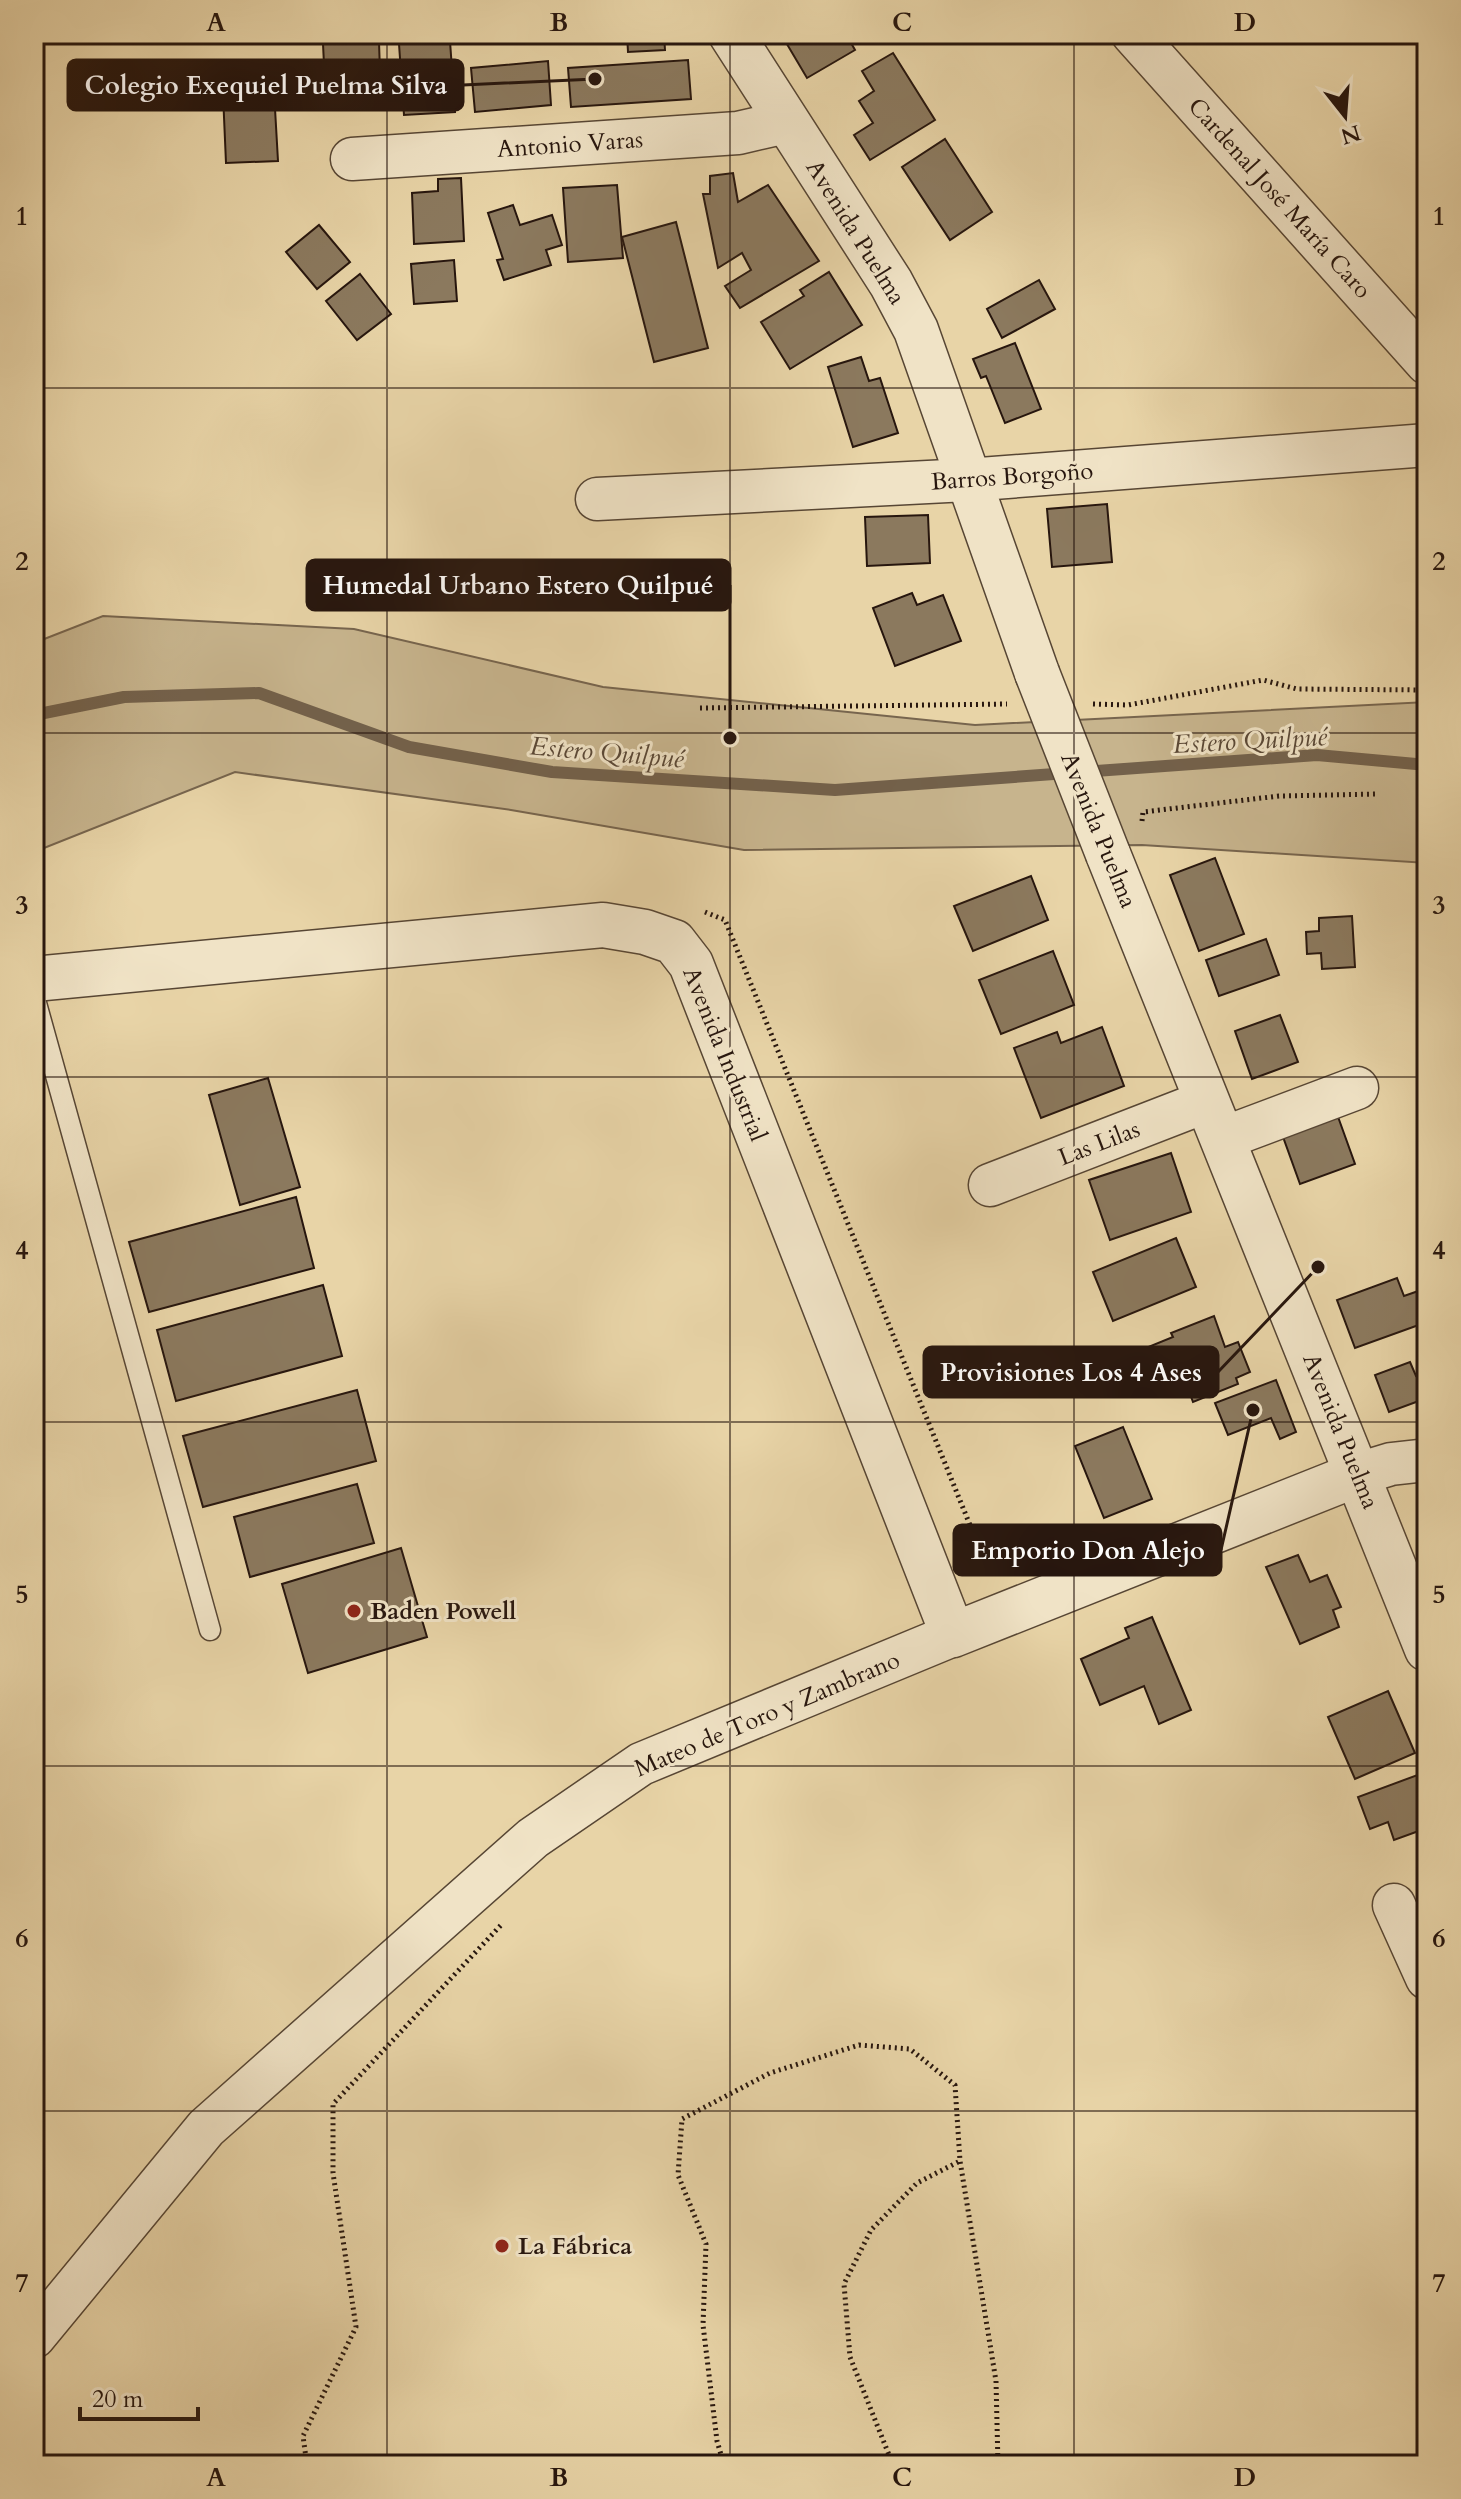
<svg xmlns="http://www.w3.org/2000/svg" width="1461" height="2499" font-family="Cardo,serif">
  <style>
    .green { fill: #c7b48d; stroke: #77654e; stroke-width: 2 }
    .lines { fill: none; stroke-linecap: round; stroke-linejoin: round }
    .stream { stroke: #73614b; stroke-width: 12 }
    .building { fill: #8b795e; stroke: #27160e; stroke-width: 2 }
    .service-casing { stroke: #574634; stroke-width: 23 }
    .minor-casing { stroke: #574634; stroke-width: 45 }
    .tertiary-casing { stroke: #574634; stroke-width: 47 }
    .path { stroke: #27160e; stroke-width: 5; stroke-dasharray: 2 4; stroke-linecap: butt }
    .service { stroke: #f0e3c6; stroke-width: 20 }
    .minor { stroke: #f0e3c6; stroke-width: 42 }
    .tertiary { stroke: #f0e3c6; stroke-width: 44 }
    .tertiary-bridge-casing { stroke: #574634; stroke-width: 47; stroke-linecap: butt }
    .tertiary-bridge { stroke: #f0e3c6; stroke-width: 44 }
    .grid { fill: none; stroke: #27160e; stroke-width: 2; stroke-opacity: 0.55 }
    .poi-dot { fill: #8f2418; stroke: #f0e3c6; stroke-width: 3 }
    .labels { text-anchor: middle; stroke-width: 6; stroke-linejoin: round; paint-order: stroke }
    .street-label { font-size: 24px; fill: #27160e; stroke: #f0e3c6 }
    .poi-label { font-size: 24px; font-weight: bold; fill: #27160e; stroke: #f0e3c6; text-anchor: start }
    .water-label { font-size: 26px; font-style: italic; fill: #5a4836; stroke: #f0e3c6 }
    .leader { fill: none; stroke: #27160e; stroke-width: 3 }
    .callout-dot { fill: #27160e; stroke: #f0e3c6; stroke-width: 3 }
    .callout { fill: #27160e; stroke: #27160e; stroke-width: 3 }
    .callout-label { font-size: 26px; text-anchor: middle; font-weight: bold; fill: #fff }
    .neatline { fill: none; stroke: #27160e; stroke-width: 3 }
    .grid-label { font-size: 26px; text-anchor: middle; font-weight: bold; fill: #27160e }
  </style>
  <rect width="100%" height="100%" fill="#e8d4a7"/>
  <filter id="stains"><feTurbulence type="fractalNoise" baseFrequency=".0025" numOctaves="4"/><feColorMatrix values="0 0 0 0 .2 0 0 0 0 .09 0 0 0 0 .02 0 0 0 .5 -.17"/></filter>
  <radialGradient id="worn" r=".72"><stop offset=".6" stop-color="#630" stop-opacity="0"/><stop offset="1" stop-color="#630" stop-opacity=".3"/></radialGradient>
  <path class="green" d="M103,616L354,629L603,687L975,725L1427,702V863L1142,845L744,850L511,810L235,772L34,852V643Z"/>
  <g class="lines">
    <path class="stream" d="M34,715L124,697L259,693L409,747L552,772L835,790L1317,755L1427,765"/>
  </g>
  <g class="building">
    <path d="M627,34H664L665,50L628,52Z"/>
    <path d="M781,34H846L855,50L807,78Z"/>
    <path d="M450,41L455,112L404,115L399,44Z"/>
    <path d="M379,42L381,102L326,105L323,44Z"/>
    <path d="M893,53L935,120L870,160L854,135L873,123L859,101L874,91L862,71Z"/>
    <path d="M688,60L691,99L571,107L568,68Z"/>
    <path d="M548,61L551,105L475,112L471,68Z"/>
    <path d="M274,91L278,161L226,163L223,94Z"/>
    <path d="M945,139L992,212L950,240L902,167Z"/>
    <path d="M733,173L738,202L768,185L819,261L740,308L725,286L751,270L742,253L718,268L703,194H710V176Z"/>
    <path d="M461,178L464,241L414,244L412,193L438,191V179Z"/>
    <path d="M617,185L623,258L568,262L563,188Z"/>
    <path d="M513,205L520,225L552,215L562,245L546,250L551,265L504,280L497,260L503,259L488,213Z"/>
    <path d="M676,222L708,348L654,362L622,237Z"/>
    <path d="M319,225L350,262L317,289L286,252Z"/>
    <path d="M454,260L457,301L414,304L411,264Z"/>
    <path d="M829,272L862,325L790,369L761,322L804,296L800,290Z"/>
    <path d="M360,274L391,314L357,340L326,301Z"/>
    <path d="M1039,280L1055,309L1002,338L987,309Z"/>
    <path d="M1015,343L1041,409L1005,423L986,376L981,378L973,359Z"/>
    <path d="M861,357L869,381L880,378L898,433L853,447L828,367Z"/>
    <path d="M1107,504L1112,562L1052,567L1047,509Z"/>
    <path d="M928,515L930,563L867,566L865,517Z"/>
    <path d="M912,593L917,605L943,595L961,641L895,666L873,608Z"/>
    <path d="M1215,858L1244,934L1199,951L1170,875Z"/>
    <path d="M1031,876L1048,920L973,951L954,906Z"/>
    <path d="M1352,916L1355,967L1322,969L1321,953L1307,954L1306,932L1319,931V918Z"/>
    <path d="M1266,939L1279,975L1219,996L1206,960Z"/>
    <path d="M1053,951L1074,1005L1001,1034L979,980Z"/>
    <path d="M1280,1015L1298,1062L1252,1079L1235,1031Z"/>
    <path d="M1102,1027L1124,1086L1041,1118L1014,1048L1057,1032L1061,1043Z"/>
    <path d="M268,1078L300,1187L240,1205L209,1095Z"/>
    <path d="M1337,1114L1355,1164L1300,1184L1282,1134Z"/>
    <path d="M1171,1153L1191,1212L1110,1240L1089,1180Z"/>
    <path d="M296,1197L314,1268L149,1312L129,1242Z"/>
    <path d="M1176,1238L1196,1287L1113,1321L1093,1272Z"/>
    <path d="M1397,1278L1404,1296L1427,1288V1322L1355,1348L1337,1300Z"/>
    <path d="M323,1285L342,1356L176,1401L157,1330Z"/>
    <path d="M1214,1316L1225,1347L1238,1342L1250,1372L1236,1378L1238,1384L1193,1402L1183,1375L1150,1388L1136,1352L1173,1337L1171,1333Z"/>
    <path d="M1410,1362L1416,1376L1427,1372V1398L1389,1412L1375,1375Z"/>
    <path d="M1276,1380L1296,1432L1280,1439L1271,1418L1228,1435L1215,1403Z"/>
    <path d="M357,1390L376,1461L203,1507L183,1436Z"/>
    <path d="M1123,1427L1152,1499L1104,1518L1075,1446Z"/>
    <path d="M357,1484L374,1543L250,1577L234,1517Z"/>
    <path d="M401,1548L427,1637L308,1673L282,1584Z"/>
    <path d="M1298,1555L1310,1582L1327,1575L1341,1607L1333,1610L1339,1627L1300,1644L1266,1567Z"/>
    <path d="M1152,1617L1191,1710L1159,1724L1144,1686L1100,1705L1081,1659L1129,1638L1125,1628Z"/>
    <path d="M1388,1691L1415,1753L1355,1779L1328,1717Z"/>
    <path d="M1423,1773L1427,1784V1828L1394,1840L1388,1822L1370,1829L1358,1797Z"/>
  </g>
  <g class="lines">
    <defs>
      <path id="service" d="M34,996L210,1630"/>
      <g id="minor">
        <path d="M1133,34L1427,363"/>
        <path d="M352,159L738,133L786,122"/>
        <path d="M597,499L967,480L1427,445"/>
        <path d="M1224,1138L1357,1088"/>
        <path d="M990,1185L1207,1101"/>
        <path d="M1358,1474L1391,1464L1427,1460"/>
        <path d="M1394,1905L1427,1978"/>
        <path d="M34,2337L206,2128L533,1838L641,1764L953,1635"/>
      </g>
      <g id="tertiary">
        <path d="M731,34L891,283L916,330L1037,673"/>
        <path d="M1108,854L1427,1649"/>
        <path d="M34,979L603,925L645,932L674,942L691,964L953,1635L1358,1474"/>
      </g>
    </defs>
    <use href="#service" class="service-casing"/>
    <use href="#minor" class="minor-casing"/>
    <use href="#tertiary" class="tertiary-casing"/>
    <g class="path">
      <path d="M1093,704L1128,705L1263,680L1297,689L1427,690"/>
      <path d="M700,708L1007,704"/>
      <path d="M1142,821L1143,812L1279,796L1378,794"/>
      <path d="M705,912L725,920L991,1577"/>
      <path d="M307,2465L303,2436L356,2327L333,2173V2104L502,1924"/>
      <path d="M724,2465L717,2441L703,2325L706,2244L678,2175L682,2119L770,2073L859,2045L910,2049L955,2085L960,2161L996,2381L998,2465"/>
      <path d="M893,2465L850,2357L844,2284L871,2230L917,2183L960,2161"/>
    </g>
    <use href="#service" class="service"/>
    <use href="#minor" class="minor"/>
    <use href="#tertiary" class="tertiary"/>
    <defs>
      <path id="tertiary-bridge" d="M1037,673L1108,854"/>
    </defs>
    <use href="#tertiary-bridge" class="tertiary-bridge-casing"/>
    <use href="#tertiary-bridge" class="tertiary-bridge"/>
  </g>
  <path class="grid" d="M387,34V2465M730,34V2465M1074,34V2465M34,388H1427M34,733H1427M34,1077H1427M34,1422H1427M34,1766H1427M34,2111H1427"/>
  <g class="poi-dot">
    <circle cx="354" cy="1611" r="8"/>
    <circle cx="502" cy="2246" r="8"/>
  </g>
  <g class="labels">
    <g class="street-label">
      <text transform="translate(570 144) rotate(-4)" y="8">Antonio Varas</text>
      <text transform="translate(1280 198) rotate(48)" y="8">Cardenal José María Caro</text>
      <text transform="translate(856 232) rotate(58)" y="8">Avenida Puelma</text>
      <text transform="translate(1012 476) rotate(-4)" y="8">Barros Borgoño</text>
      <text transform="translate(1099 830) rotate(68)" y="8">Avenida Puelma</text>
      <text transform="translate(725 1054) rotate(68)" y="8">Avenida Industrial</text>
      <text transform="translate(1099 1143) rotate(-21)" y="8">Las Lilas</text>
      <text transform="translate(1341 1431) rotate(68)" y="8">Avenida Puelma</text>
      <text transform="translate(767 1714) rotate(-23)" y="8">Mateo de Toro y Zambrano</text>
    </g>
    <g class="poi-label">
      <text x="370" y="1619">Baden Powell</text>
      <text x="518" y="2254">La Fábrica</text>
    </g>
    <g class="water-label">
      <text transform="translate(1250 740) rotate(-3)" y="9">Estero Quilpué</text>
      <text transform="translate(607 752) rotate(5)" y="9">Estero Quilpué</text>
    </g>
  </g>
  <path class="leader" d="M595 79L463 85M730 738L730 585M1318 1267L1218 1372M1253 1410L1221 1550"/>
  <g class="callout-dot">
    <circle cx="595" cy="79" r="8"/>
    <circle cx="730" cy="738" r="8"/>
    <circle cx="1318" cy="1267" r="8"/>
    <circle cx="1253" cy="1410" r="8"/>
  </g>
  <g class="callout">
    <rect x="68" y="60" width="395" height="50" rx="8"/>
    <rect x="307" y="560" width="423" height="50" rx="8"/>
    <rect x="924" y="1347" width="294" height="50" rx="8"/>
    <rect x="954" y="1525" width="267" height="50" rx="8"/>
  </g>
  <g class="callout-label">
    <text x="266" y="94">Colegio Exequiel Puelma Silva</text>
    <text x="518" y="594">Humedal Urbano Estero Quilpué</text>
    <text x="1071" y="1381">Provisiones Los 4 Ases</text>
    <text x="1088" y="1559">Emporio Don Alejo</text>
  </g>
  <rect width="1461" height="2499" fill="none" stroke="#e8d4a7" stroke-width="88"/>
  <g transform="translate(1345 116) rotate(163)" stroke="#f0e3c6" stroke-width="6" paint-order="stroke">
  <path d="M0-6L14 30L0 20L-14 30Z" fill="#27160e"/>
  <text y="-12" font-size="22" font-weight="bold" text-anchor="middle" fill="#27160e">N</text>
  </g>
  <path d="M80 2407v12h118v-12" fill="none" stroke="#27160e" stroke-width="4"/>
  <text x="92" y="2407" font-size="24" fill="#27160e" stroke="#f0e3c6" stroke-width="6" paint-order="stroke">20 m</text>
  <rect x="44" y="44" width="1373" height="2411" class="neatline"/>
  <g class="grid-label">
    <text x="216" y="31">A</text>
    <text x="559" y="31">B</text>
    <text x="902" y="31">C</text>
    <text x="1245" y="31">D</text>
    <text x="22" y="225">1</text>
    <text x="1439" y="225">1</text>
    <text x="22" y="570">2</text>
    <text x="1439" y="570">2</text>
    <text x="22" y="914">3</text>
    <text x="1439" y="914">3</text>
    <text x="22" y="1259">4</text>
    <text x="1439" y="1259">4</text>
    <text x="22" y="1603">5</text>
    <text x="1439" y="1603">5</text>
    <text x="22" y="1947">6</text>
    <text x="1439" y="1947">6</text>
    <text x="22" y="2292">7</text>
    <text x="1439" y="2292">7</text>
    <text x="216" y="2486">A</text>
    <text x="559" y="2486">B</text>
    <text x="902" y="2486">C</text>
    <text x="1245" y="2486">D</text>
  </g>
  <rect width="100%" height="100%" filter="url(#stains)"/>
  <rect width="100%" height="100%" fill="url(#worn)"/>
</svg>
